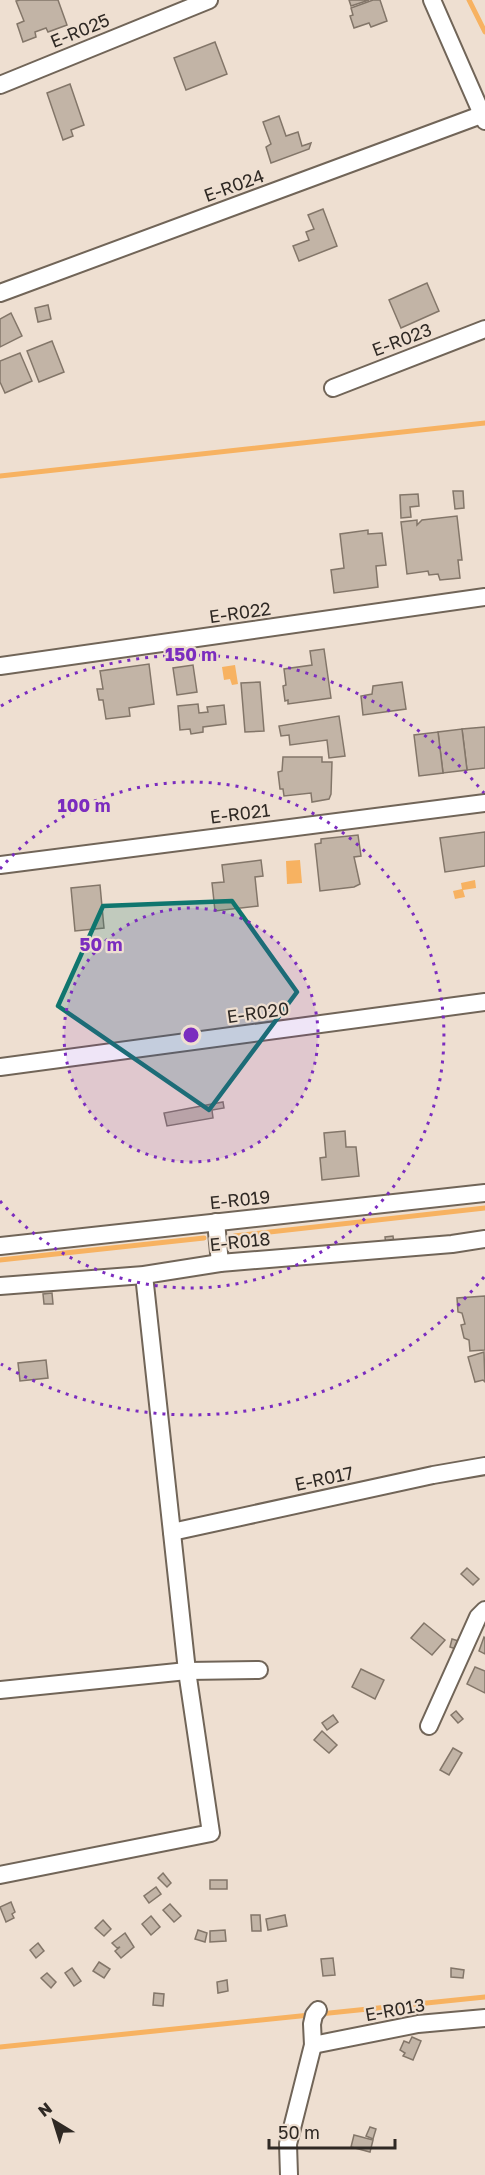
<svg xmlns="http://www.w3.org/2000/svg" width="485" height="2175" font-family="'Golos Text',sans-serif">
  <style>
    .water { fill: #f7b261 }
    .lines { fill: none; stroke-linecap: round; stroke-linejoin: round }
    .stream { stroke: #f7b261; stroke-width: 5 }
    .building { fill: #c2b4a6; stroke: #837669; stroke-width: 1.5 }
    .minor-casing { stroke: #716558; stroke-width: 20 }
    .minor { stroke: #fff; stroke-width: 16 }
    .marked { fill: #0f766e; fill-opacity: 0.2; stroke: #0f766e; stroke-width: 4.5; stroke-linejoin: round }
    .ring { fill: none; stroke: #7b2cbf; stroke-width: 3; stroke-dasharray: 3 6 }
    .labels { text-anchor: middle; stroke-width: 4.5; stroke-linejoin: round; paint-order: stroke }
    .street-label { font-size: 18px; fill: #2f2924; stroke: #eedfd1 }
    .centre { fill: #7b2cbf; stroke: #eedfd1; stroke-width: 3 }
    .ring-label { font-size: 18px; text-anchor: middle; font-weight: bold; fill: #7b2cbf; stroke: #eedfd1; stroke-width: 4.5; stroke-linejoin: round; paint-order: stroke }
  </style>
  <rect width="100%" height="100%" fill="#eedfd1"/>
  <g class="water">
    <path d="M235,665L238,684L232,685L230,679L224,680L222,667Z"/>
    <path d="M300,860L302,883L287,884L286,861Z"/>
    <path d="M475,880L476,888L463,890L465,897L455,899L453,891L462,889L461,883Z"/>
  </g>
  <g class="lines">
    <g class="stream">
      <path d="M469,0L485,32"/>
      <path d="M0,476L485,423"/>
      <path d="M234,1236L485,1208"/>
      <path d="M0,1260L204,1238"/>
      <path d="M0,2047L485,1997"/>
    </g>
  </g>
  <g class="building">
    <path d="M20,0H58L67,25L48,32L46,28L35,32L36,37L23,42L17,24L24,21L16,1Z"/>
    <path d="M349,0H369L351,6Z"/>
    <path d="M373,0H380L387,21L371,27L369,23L354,28L350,16L353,15L351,8Z"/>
    <path d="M215,42L227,74L186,90L174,58Z"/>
    <path d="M70,84L84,125L71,130L73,136L63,140L47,93Z"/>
    <path d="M279,116L286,136L298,132L302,146L311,143L309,149L271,163L266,147L271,144L263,122Z"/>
    <path d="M323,209L337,246L299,261L293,246L309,240L306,232L314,229L308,215Z"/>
    <path d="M427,283L439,311L401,328L389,300Z"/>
    <path d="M48,305L51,319L38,322L35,308Z"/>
    <path d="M11,313L22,336L0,347V319Z"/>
    <path d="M52,341L64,372L39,382L27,351Z"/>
    <path d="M20,353L32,381L5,393L0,382V361Z"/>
    <path d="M453,491H463L464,508L455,509Z"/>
    <path d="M418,494L419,506L410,507L411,517L401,518L400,495Z"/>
    <path d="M457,516L462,560H458L460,578L440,580L438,574L429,575L428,571L407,574L401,522L417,520V525L422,520Z"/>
    <path d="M368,530V534L382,533L386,565L376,566L378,587L334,593L331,570L344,568L340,534Z"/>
    <path d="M324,649L331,698L288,704V700L285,701L283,686L286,685L284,669L312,665L310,651Z"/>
    <path d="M149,664L154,704L129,708L130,716L106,719L103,700H99L97,689H103L100,671Z"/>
    <path d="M193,665L197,692L177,695L173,668Z"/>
    <path d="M260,682L264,731L245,732L241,683Z"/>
    <path d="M402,682L406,709L363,715L361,696L372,694L373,686Z"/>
    <path d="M198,704L199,713L208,712L207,707L224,705L226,724L203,727V732L191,734L190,729L180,730L178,706Z"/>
    <path d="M339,716L345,756L329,758L327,740L290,745L289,735L281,736L279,726Z"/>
    <path d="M485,727V768L467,770L462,729Z"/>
    <path d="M462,729L467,770L443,773L438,732Z"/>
    <path d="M438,732L443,773L419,776L414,735Z"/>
    <path d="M283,757H322V762H332L331,794L329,799L312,802L311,793L284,796L283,789H280L278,772L282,771Z"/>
    <path d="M485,832V866L445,872L440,838Z"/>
    <path d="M358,835L361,856L354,857L360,884L354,887L320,891L315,844L321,843V839Z"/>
    <path d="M261,860L263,876L255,877L258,906L215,911L212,883L224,882L222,865Z"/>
    <path d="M100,885L104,928L75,931L71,888Z"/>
    <path d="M223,1102L224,1108L212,1110L213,1118L167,1126L164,1113Z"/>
    <path d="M345,1131L346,1147H356L359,1176L322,1180L320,1158L326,1157L324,1133Z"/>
    <path d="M393,1236L394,1244L386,1245L385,1237Z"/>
    <path d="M52,1293L53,1304H44L43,1294Z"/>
    <path d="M485,1296V1350L470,1351L469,1340L464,1338L461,1325L465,1324L462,1313L458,1312L457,1298Z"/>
    <path d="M484,1352L485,1382L483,1380L475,1382L468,1357Z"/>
    <path d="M46,1360L48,1378L20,1381L18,1363Z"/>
    <path d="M467,1568L479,1579L473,1585L461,1574Z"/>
    <path d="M424,1623L445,1640L432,1655L411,1638Z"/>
    <path d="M484,1637L485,1638V1654L479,1651Z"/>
    <path d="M452,1639L462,1642L459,1650L450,1647Z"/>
    <path d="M475,1667L485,1671V1693L467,1684Z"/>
    <path d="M361,1669L384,1680L375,1699L352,1687Z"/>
    <path d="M456,1711L463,1719L458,1723L451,1715Z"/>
    <path d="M333,1715L338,1722L327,1730L322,1723Z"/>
    <path d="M322,1731L337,1745L329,1753L314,1740Z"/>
    <path d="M453,1748L462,1753L449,1775L440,1770Z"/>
    <path d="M163,1873L171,1883L167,1887L158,1878Z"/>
    <rect x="210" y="1880" width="17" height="9"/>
    <path d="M156,1887L161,1894L149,1903L144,1896Z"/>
    <path d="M11,1902L15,1912L12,1914L14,1918L6,1922L0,1907Z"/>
    <path d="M170,1904L181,1916L174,1922L163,1910Z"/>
    <path d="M251,1915H260L261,1931H252Z"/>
    <path d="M285,1915L287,1926L268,1930L266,1919Z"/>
    <path d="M151,1916L160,1927L151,1935L142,1924Z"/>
    <path d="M103,1920L111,1929L104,1936L95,1928Z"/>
    <path d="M198,1930L207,1933L205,1942L195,1939Z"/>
    <path d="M225,1930L226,1941L210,1942V1931Z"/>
    <path d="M125,1933L134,1947L121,1958L115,1951L120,1947L117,1948L112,1943Z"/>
    <path d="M38,1943L44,1951L36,1958L30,1950Z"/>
    <path d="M333,1958L335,1975L323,1976L321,1959Z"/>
    <path d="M99,1962L110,1969L104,1978L93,1971Z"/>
    <path d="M72,1968L81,1981L74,1986L65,1973Z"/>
    <path d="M451,1968L464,1970L463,1978L451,1977Z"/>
    <path d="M47,1973L56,1982L51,1988L41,1978Z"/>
    <path d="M227,1980L228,1991L218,1993L217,1982Z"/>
    <path d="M154,1993L164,1994L163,2006L153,2005Z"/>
    <path d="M412,2037L421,2041L413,2060L403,2056L405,2053L400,2050L404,2041L409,2043Z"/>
    <path d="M370,2127L376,2129L373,2139L366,2136Z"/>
    <path d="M354,2135L373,2140L370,2152L351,2147Z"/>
  </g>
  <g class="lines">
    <defs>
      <g id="minor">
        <path d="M432,0L485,121"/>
        <path d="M0,85L209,0"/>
        <path d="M0,293L481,115"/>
        <path d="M333,388L485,329"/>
        <path d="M0,666L485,597"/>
        <path d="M0,865L485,803"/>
        <path d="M0,1067L485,1002"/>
        <path d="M216,1222L220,1263"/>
        <path d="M0,1246L485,1193"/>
        <path d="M0,1286L144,1275L220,1263L452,1244L485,1239"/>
        <path d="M172,1532L433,1475L485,1466"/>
        <path d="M0,1690L187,1671L259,1670"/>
        <path d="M429,1726L478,1617L485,1610"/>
        <path d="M0,1875L211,1833L187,1671L144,1275"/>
        <path d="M313,2045L418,2024L485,2018"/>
        <path d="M289,2175L288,2144L313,2045L312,2024L314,2015L318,2010"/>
      </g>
    </defs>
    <use href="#minor" class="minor-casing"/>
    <use href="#minor" class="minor"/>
  </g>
  <path class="marked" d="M232,901L297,992L209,1110L58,1006L103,906Z"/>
  <circle cx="191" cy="1035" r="127" fill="#7b2cbf" fill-opacity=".12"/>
  <g class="ring">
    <circle cx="191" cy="1035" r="127"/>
    <path d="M0 869A253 253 0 1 1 0 1201"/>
    <path d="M484 1277A380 380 0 0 1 1 1364M1 706A380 380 0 0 1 484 793"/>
  </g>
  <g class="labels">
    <g class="street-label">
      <text transform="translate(80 31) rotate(-22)" y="6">E-R025</text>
      <text transform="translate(234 186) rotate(-20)" y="6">E-R024</text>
      <text transform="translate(402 340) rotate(-21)" y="6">E-R023</text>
      <text transform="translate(240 613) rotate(-8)" y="6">E-R022</text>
      <text transform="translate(240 814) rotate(-7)" y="6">E-R021</text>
      <text transform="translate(258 1013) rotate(-8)" y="6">E-R020</text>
      <text transform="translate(240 1200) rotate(-6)" y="6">E-R019</text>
      <text transform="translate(240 1242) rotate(-6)" y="6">E-R018</text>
      <text transform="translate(324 1479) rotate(-12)" y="6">E-R017</text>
      <text transform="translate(395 2010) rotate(-10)" y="6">E-R013</text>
    </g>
  </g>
  <circle cx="191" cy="1035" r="9" class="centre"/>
  <g class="ring-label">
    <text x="191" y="661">150 m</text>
    <text x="84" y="812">100 m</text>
    <text x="101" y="951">50 m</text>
  </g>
  <g transform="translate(54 2121) rotate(322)" stroke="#eedfd1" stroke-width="4.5" paint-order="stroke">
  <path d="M0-4.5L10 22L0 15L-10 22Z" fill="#2f2924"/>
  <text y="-9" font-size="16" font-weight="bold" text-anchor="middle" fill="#2f2924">N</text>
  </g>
  <path d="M269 2139v9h126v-9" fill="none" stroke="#2f2924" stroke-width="3"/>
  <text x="278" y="2139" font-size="18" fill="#2f2924" stroke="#eedfd1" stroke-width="4.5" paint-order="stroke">50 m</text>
</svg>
